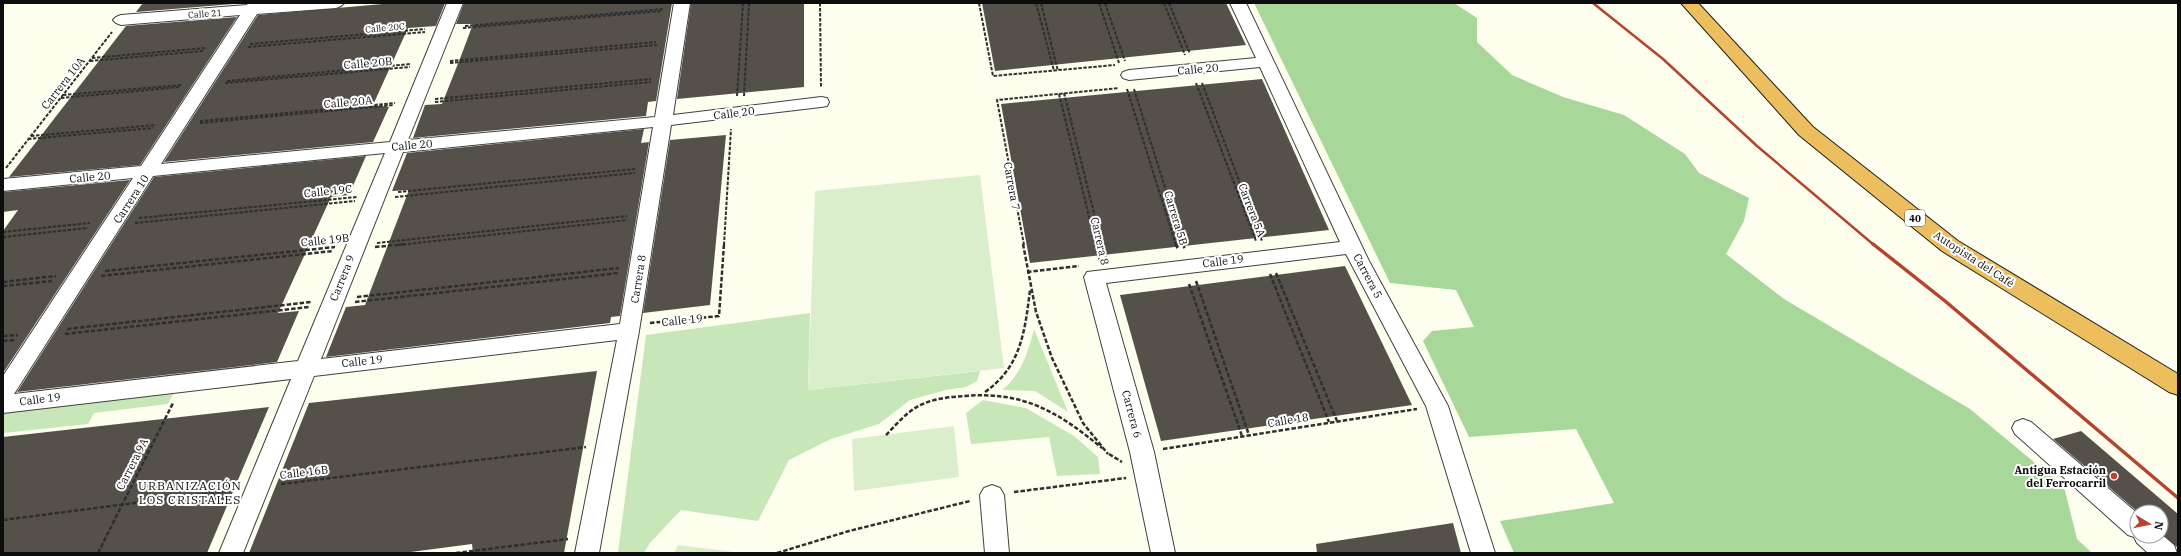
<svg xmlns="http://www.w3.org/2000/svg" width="2181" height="556" font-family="'IBM Plex Serif',serif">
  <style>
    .green { fill: #c7e7b9 }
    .forest { fill: #a8d79a }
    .pitch { fill: #daeecb }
    .building { fill: #55514a }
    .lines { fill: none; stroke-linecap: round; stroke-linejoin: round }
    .minor-casing { stroke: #404040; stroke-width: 2 }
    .highway-casing { stroke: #1e1e1e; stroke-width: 2 }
    .path-far1 { stroke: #2f2f2f; stroke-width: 2; stroke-dasharray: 3.5 1.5; stroke-linecap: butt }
    .path { stroke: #2f2f2f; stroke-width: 2.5; stroke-dasharray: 4.5 2; stroke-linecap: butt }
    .minor { fill: #fff; fill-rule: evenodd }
    .highway { fill: #edbe5d; fill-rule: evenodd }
    .rail-far1 { stroke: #b6442c; stroke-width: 2.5 }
    .rail { stroke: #b6442c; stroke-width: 3.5 }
    .poi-dot { fill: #b6442c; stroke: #fff; stroke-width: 1.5 }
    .labels { text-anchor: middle; stroke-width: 4; stroke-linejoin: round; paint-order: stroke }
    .far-street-label { font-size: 9px; fill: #0d0d0d; stroke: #fff }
    .shield { fill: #fff; stroke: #565656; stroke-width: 1 }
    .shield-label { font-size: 10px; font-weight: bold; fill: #0d0d0d }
    .street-label { font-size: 11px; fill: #0d0d0d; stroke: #fff }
    .poi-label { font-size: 11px; font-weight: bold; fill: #0d0d0d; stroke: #fff; text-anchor: end }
    .neighbourhood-label { font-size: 12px; letter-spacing: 1px; fill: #0d0d0d; stroke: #fff }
  </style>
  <rect width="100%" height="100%" fill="#fefeee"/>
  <g class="green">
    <path d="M810,313L808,390L980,371L977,381L966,387L946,390L910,400L879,424L831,439L789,460L758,521L681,510L650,543L644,553H618L646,335Z"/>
    <path d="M1034,329L1068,412L1035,391L1002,390C1020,377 1029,350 1034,329Z"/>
    <path d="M178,385L168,404L94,413L88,424L3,433V411Z"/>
    <path d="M983,400L1026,408L1074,436L1098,457L1100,474L1057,476L1049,437L971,444L966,413Z"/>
  </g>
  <path class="forest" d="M1254,3H1454L1477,18V42L1512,75L1563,97L1624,115L1685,154L1699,173L1749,198L1744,221L1726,254L1784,299L1970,409L2064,487L2077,539L2092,553H1514L1500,521L1614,503L1576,429L1469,437L1423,341L1432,331L1474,327L1456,290L1390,283Z"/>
  <g class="pitch">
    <path d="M980,175L1004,368L808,390L815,191Z"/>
    <path d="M954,426L959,477L854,491L852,439Z"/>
    <path d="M678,545L742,553H674Z"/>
  </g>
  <g class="building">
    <path d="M143,3H246L136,12Z"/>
    <path d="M394,3H445L436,26L408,28L373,105L389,107L373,142L164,162L258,15Z"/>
    <path d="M464,3H672L656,101L648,102L646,116L413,138L425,105L442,104L461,56L473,24H456Z"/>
    <path d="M691,3H804V87L677,99Z"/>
    <path d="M982,3H1226L1246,45L995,71Z"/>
    <path d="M237,17L140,165L9,177L126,26Z"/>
    <path d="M1262,79L1329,230L1030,263L1001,104Z"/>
    <path d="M644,129L641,143L649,142L620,316L611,317L610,323L326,357L346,307L365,305L409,190L392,191L407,153Z"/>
    <path d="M726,135L710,305L643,313L670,140Z"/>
    <path d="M366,156L349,195L331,197L278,313L299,311L277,362L17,392L154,177Z"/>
    <path d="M130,180L3,373V231L18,210L3,212V192Z"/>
    <path d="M1345,266L1412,405L1161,441L1120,295Z"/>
    <path d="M597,371L564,553H473L472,544L403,553H249L309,403Z"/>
    <path d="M269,407L207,553H3V437Z"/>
    <path d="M2081,431L2178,514V548L2161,533V512H2138L2053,439Z"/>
    <path d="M1453,523L1461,553H1317L1316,544Z"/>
  </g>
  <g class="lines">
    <defs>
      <g id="minor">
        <path d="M248,3H344L341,6L336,8L257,14L161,164L390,142L447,3H463L408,140L655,117L674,3H690L673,115L821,97L827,98L829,102L827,106L821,107L671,125L639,331L599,553H575L617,340L314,376L243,553H219L291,379L3,413V376L133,178L3,191V179L141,166L240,15L121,25L116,23L113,20L116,17L121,15L247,5ZM653,127L620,324L321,359L403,152ZM385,153L298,361L14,394L153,176Z"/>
        <path d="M1230,3H1246L1369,261L1448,406L1495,553H1471L1426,406L1346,254L1106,283L1154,452L1175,553H1151L1130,452L1084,277L1087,272L1340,242L1260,67L1129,80L1123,78L1121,75L1123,72L1129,70L1256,58Z"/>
        <path d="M2023,419L2031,422L2137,513V536H2161V534L2174,545L2177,553H2148L2137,543L2134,537L2128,535L2015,434L2012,428L2015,422Z"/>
        <path d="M992,485L1000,488L1004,495L1009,553H985L980,495L984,488Z"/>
      </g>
      <path id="highway" d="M1681,3H1698L1813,127L1958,241L2178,374V395L2169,392L1942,251L1799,135Z"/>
    </defs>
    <use href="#minor" class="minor-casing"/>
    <use href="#highway" class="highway-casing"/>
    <g class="path-far1">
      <path d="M820,3L821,88"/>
      <path d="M979,3L993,76L1115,65"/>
      <path d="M1036,3L1054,71"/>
      <path d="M1041,3L1058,71"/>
      <path d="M1099,3L1119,63"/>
      <path d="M1105,3L1125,61"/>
      <path d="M1164,3L1185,55"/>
      <path d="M1169,3L1190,54"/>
      <path d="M465,26L664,9"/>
      <path d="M463,28L662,11"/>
      <path d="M250,44L425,29"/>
      <path d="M248,47L425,32"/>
      <path d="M92,58L205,48"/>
      <path d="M90,61L203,51"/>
      <path d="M450,61L656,42"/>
      <path d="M450,63L657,45"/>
      <path d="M227,81L411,64"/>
      <path d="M225,83L410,67"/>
      <path d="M1196,83L1256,241"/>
      <path d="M1202,83L1262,241"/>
      <path d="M1127,89L1176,245"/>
      <path d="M1134,89L1183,245"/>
      <path d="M1064,93L1102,245"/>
      <path d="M1059,94L1096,245"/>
      <path d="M63,95L182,85"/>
      <path d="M737,96L743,3"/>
      <path d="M744,96L749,3"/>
      <path d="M61,98L180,87"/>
      <path d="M435,99L651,79"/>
      <path d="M435,102L651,82"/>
      <path d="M200,121L395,103"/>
      <path d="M200,123L394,105"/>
      <path d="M31,136L156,125"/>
      <path d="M28,139L153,128"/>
      <path d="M6,168L112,32"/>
      <path d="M398,192L635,169"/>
      <path d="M395,197L635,173"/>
      <path d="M139,218L357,197"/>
      <path d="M135,223L355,201"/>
      <path d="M3,232L90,223"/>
      <path d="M3,237L88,228"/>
      <path d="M377,243L627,216"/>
      <path d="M398,245L627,220"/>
      <path d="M724,245L731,129"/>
      <path d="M1024,245L997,100L1119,88"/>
    </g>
    <g class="path">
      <path d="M1023,244L1036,312L1052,358L1083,423L1108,454"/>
      <path d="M1096,244L1100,260"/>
      <path d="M1102,244L1106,259"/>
      <path d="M1176,244L1178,250"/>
      <path d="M1183,244L1185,250"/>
      <path d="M375,247L407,244"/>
      <path d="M105,271L335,247"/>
      <path d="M1027,272L1079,266"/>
      <path d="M1276,273L1337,421"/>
      <path d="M1270,274L1329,422"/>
      <path d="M101,276L333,251"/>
      <path d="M1196,281L1249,435"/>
      <path d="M3,282L56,276"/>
      <path d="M1189,284L1242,436"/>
      <path d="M3,286L52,281"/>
      <path d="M357,297L619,268"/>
      <path d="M355,302L619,273"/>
      <path d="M650,323L719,316L724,244"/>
      <path d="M67,329L311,302"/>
      <path d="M65,334L309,307"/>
      <path d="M3,336L18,335"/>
      <path d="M3,341L14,340"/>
      <path d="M985,392C1021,367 1025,331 1030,290"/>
      <path d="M886,435C895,426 904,415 915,408C929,399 948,397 965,396C1024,391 1058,412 1102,448"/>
      <path d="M1163,449L1417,409"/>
      <path d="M1109,454L1122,462"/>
      <path d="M281,484L586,447"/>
      <path d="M1014,492L1126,478"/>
      <path d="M3,520L235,490"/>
      <path d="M98,553L173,403"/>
      <path d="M456,553L568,539"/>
      <path d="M777,553L849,531L970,501"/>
    </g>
    <use href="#minor" class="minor"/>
    <use href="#highway" class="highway"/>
    <path class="rail-far1" d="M1593,3L1663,59L1757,146L1874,245"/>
    <path class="rail" d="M1873,244L1945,301L2178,498"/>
  </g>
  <circle class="poi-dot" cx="2114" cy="476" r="4"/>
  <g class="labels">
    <g class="far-street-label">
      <text transform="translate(205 14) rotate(-4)" y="3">Calle 21</text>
      <text transform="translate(385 28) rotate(-5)" y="3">Calle 20C</text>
    </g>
    <rect class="shield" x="1905" y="210" width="20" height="16" rx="3"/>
    <g class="shield-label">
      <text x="1915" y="222">40</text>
    </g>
    <g class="street-label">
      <text transform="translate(368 63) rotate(-5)" y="4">Calle 20B</text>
      <text transform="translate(1198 69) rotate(-5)" y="4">Calle 20</text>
      <text transform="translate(63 83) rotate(-52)" y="4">Carrera 10A</text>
      <text transform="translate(348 102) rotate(-5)" y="4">Calle 20A</text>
      <text transform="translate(734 113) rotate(-7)" y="4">Calle 20</text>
      <text transform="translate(412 145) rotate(-5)" y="4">Calle 20</text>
      <text transform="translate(90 177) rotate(-5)" y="4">Calle 20</text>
      <text transform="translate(1012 186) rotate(80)" y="4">Carrera 7</text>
      <text transform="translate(328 191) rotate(-6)" y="4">Calle 19C</text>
      <text transform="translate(131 199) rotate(-57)" y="4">Carrera 10</text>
      <text transform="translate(1252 210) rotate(69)" y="4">Carrera 5A</text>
      <text transform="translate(1176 218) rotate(73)" y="4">Carrera 5B</text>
      <text transform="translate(325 240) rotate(-6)" y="4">Calle 19B</text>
      <text transform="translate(1100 241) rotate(77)" y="4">Carrera 8</text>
      <text transform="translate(1974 259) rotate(33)" y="4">Autopista del Café</text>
      <text transform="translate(1223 261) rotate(-7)" y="4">Calle 19</text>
      <text transform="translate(1368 276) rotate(62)" y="4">Carrera 5</text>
      <text transform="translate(342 278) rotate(-68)" y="4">Carrera 9</text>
      <text transform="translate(638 279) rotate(-81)" y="4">Carrera 8</text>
      <text transform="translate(682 320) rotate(-6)" y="4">Calle 19</text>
      <text transform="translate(362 361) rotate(-6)" y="4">Calle 19</text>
      <text transform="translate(40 399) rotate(-7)" y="4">Calle 19</text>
      <text transform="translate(1132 414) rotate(75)" y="4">Carrera 6</text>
      <text transform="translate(1288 420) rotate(-9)" y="4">Calle 18</text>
      <text transform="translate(132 464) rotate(-63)" y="4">Carrera 9A</text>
      <text transform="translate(304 472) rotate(-7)" y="4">Calle 16B</text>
    </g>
    <g class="poi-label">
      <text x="2106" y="474">Antigua Estación<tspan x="2106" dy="13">del Ferrocarril</tspan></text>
    </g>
    <g class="neighbourhood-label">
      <text x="190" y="490">URBANIZACIÓN<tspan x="190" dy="14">LOS CRISTALES</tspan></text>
    </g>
  </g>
  <rect width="2181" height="556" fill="none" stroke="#0d0d0d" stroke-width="8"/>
  <g transform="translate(2149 524) rotate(100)"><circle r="19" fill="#ffffff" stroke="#9e9e9e"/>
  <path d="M0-3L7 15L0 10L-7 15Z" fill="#b6442c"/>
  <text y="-6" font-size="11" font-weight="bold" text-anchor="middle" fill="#0d0d0d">N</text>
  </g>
</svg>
